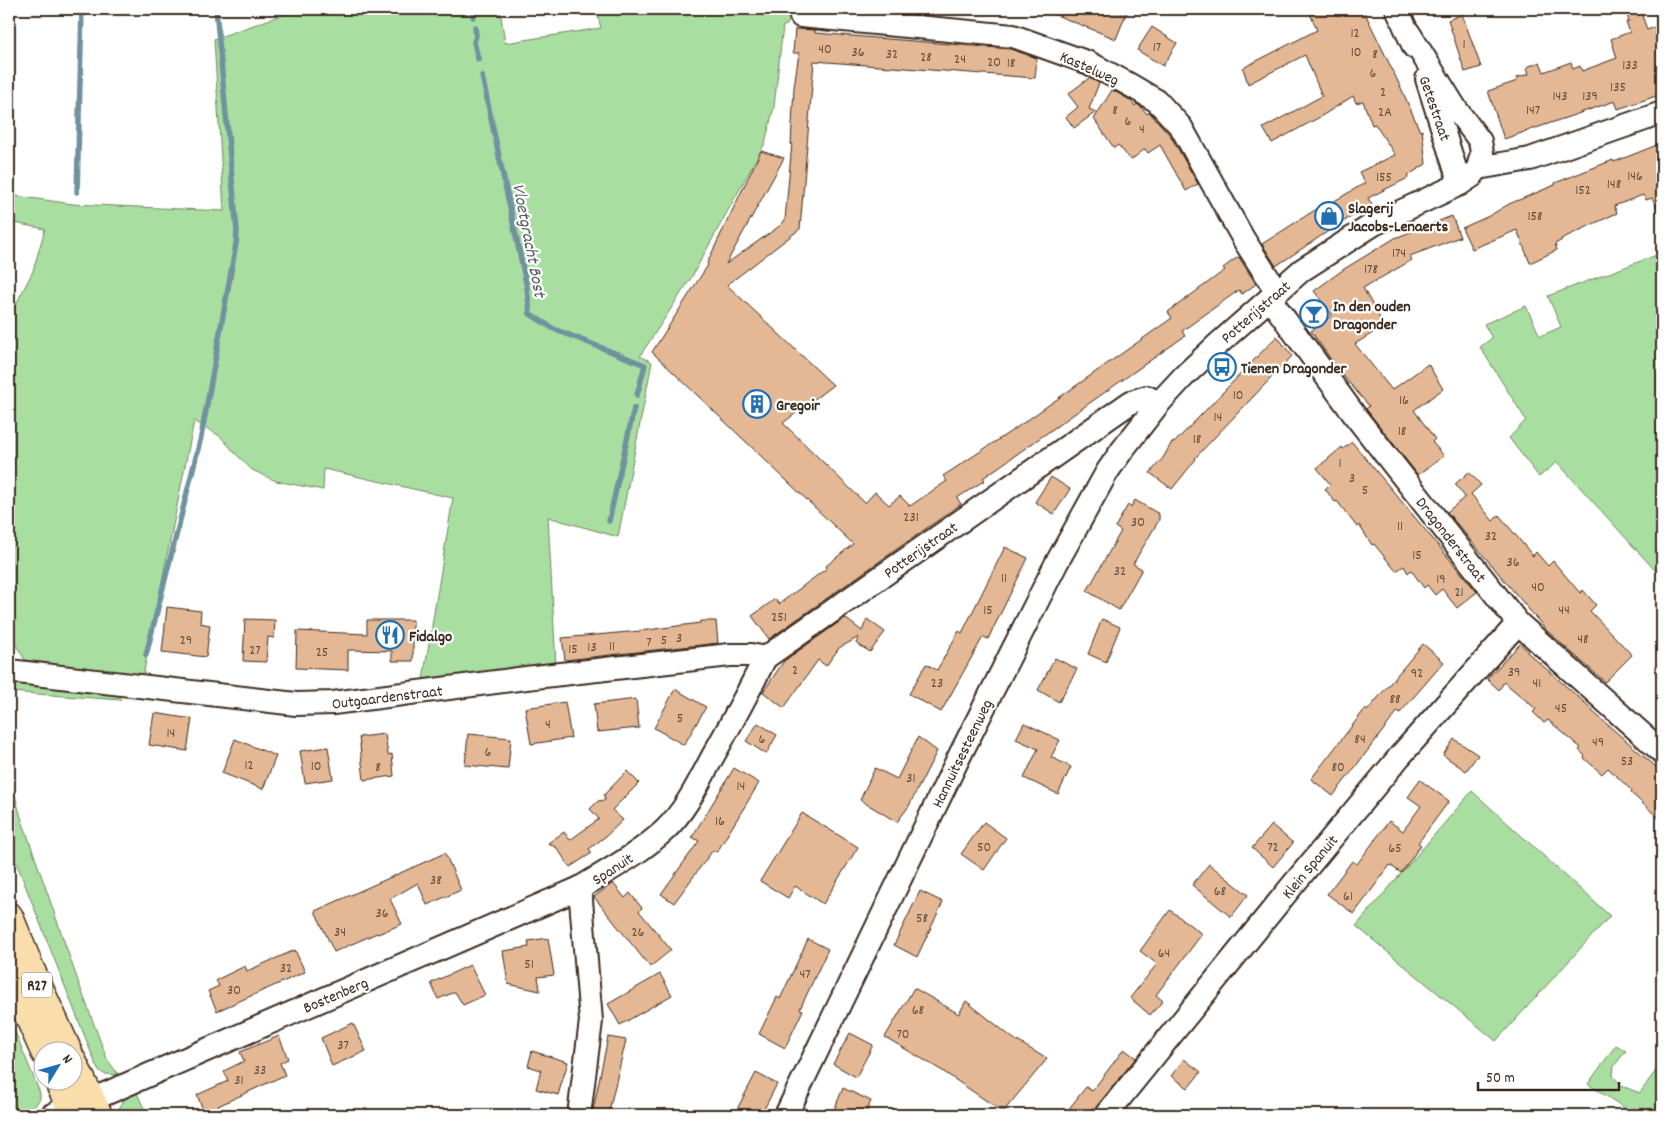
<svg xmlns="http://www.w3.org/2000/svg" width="1671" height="1124" font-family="Dekko,sans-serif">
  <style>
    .green { fill: #a9dea1; stroke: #728460 }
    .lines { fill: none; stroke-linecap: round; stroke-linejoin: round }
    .stream { stroke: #6f929e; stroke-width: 5.5 }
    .building { fill: #e4b894; stroke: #3b2a1e }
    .minor-casing { stroke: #3b2a1e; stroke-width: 26 }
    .highway-casing { stroke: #3b2a1e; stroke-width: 31 }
    .minor { stroke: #fff; stroke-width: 22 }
    .highway { stroke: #f9ddab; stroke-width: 28 }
    .labels { text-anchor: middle; stroke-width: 4.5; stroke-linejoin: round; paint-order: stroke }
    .number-label { font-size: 14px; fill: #654e3c }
    .shield { fill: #fff; stroke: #766a62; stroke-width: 1 }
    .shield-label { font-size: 15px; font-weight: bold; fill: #3b2a1e }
    .street-label { font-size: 16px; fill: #3b2a1e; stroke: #fff }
    .poi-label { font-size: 16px; font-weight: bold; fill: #3b2a1e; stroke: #fff; text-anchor: start }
    .water-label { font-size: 18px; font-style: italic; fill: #555e5e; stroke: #fff }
  </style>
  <rect width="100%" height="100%" fill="#fff"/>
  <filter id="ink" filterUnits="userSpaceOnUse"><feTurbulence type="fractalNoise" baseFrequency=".02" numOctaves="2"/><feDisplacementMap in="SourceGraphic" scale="10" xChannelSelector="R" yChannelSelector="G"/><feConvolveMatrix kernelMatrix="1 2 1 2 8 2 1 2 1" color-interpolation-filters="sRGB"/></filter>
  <g filter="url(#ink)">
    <g class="green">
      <path d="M299,9H500L505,43L601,28L596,9H696L697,13L726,9H792V13L787,25L783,26L774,107L765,143L691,278L640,356L652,362L618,537L548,517L556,666L423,680L453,498L324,469L323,490L276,481L252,470L235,453L220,436L194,421L143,676L25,660L9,633V318L33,271L45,229L9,222V195L73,204L224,211L214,39Z"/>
      <path d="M1662,253V456L1657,501L1662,502V578L1557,462L1539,477L1509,438L1526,420L1480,347L1492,338L1484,324L1526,306L1540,336L1561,327L1548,296Z"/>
      <path d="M9,682L118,694L121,700L9,692Z"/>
      <path d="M9,775L21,817L79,984L107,1059L117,1073L122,1075L104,1074L98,1070L9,844Z"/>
      <path d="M1472,791L1610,916L1496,1041L1356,926Z"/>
      <path d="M9,1017L40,1093V1099L28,1115H9Z"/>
      <path d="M1616,1045L1626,1051L1614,1066L1613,1076L1622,1086L1640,1093L1662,1062V1090L1657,1098V1112L1661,1115H1635L1588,1084Z"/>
      <path d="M136,1091L147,1115H120L118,1110L127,1096Z"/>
    </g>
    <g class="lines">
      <g class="stream">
        <path d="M472,9L473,17"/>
        <path d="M475,27L476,36L474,42L478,59"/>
        <path d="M482,76L527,288L530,314L554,329L645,365L637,395"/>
        <path d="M77,192L82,9"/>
        <path d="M609,521L634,408"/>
        <path d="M146,655L201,437L236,244L237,231L216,9"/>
      </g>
    </g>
    <g class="building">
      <path d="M1041,9H1128L1116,39Z"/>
      <path d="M1308,9H1363L1402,90L1420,131L1422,130L1426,164L1407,176L1408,178L1368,198L1372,205L1339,224L1276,266L1262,244L1329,201L1331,203L1365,183L1359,172L1395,155L1375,124L1372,125L1363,101L1356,103L1353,96L1320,117L1272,143L1263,128L1322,96L1305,55L1248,84L1243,68L1317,30Z"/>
      <path d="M1625,9H1640L1647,30L1655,27L1658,34L1662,33V94L1618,109L1615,101L1504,139L1488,91L1517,81L1516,78L1529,74L1527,67L1540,62L1544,72L1571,62L1573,69L1580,66L1582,71L1617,58L1611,39L1630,32L1626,22L1629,21Z"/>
      <path d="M1462,14L1481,67L1465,72L1448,20Z"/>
      <path d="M1152,27L1177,43L1163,66L1137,50Z"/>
      <path d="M795,29L815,30V33L1010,49L1037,58L1035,78L814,61L800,229L727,285L833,385L783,423L865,503L875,492L889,505L900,496L910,506L947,481L943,476L1019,426L1172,318L1168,312L1225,270L1223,268L1235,259L1239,257L1256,284L1242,294L1239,290L1182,331L1185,336L983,478L985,480L957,498L961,504L769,639L752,616L775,599L779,604L827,568L826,566L853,544L652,352L708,265L707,263L761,151L784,158L726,264L781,225L785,220L792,143L791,145L794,87L799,53H793Z"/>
      <path d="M1089,78L1099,83L1089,109L1096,112L1074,128L1066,117L1078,107L1068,94Z"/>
      <path d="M1112,90L1130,100L1135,106L1137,104L1142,108L1147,114L1149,112L1170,135L1198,184L1186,191L1160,145L1148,153L1145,149L1131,160L1118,145L1114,148L1094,119Z"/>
      <path d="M1662,143V218L1652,198L1646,200L1643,195L1614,206L1617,213L1561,239L1562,240L1555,244L1557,250L1530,263L1517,230L1472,249L1462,228L1489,216L1509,204L1555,185V183L1613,160L1614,162Z"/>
      <path d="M1452,216L1460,237L1410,256L1412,260L1363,288L1384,326L1355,344L1392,390L1428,364L1443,389L1414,410L1435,439L1432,442L1444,456L1418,475L1366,409L1369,406L1339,371L1311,331L1332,315L1314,291L1344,269L1395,238Z"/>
      <path d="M1277,336L1292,356L1195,458L1196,459L1172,489L1150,473L1163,458L1172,442L1174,443Z"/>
      <path d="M1352,442L1477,592L1457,608L1442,589L1435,595L1427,585L1424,588L1411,570L1408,573L1404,566L1396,571L1374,544L1372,545L1359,525L1357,527L1337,501L1335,502L1325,489L1330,484L1317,468L1342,447L1343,449Z"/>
      <path d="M1469,472L1481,485L1471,494L1493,521L1499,515L1533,556L1536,552L1548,566L1553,561L1580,593L1583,590L1596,605L1590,611L1632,655L1605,682L1546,630L1447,512L1465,497L1455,484Z"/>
      <path d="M1051,477L1070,489L1054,514L1035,502Z"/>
      <path d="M1135,500L1159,514V520L1133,564L1142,569L1119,610L1087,591L1121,531L1115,527L1128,505L1131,507Z"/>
      <path d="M1005,547L1028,558L988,639L983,637L941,712L909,694L926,664L937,670L959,631L962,633Z"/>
      <path d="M167,607L201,611L200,623L210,625L206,657L162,652Z"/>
      <path d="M845,618L862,631L867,619L885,632L870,652L856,643L859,637L839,648L826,666L818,660L784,708L763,692L784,661Z"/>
      <path d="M245,619L275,620L274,638L268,637L266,662L243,661Z"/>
      <path d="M1102,619L1120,627L1106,662L1088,654Z"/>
      <path d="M367,620H413V661H392V651L348,650V670L296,668L297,631L367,634Z"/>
      <path d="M700,621H716L718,643L565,660L562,638L640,631L700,623Z"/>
      <path d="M1423,644L1444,662L1400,713L1398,711L1333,796L1311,779L1365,709L1367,711Z"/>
      <path d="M1520,644L1528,651L1527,652L1593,710L1592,711L1662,772V821L1631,793L1632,791L1608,768L1602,774L1584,758L1585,756L1579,750L1581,748L1548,720L1544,723L1533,712L1536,709L1504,682L1499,690L1487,679Z"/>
      <path d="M1055,658L1077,669L1059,702L1038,690Z"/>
      <path d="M675,689L706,707L684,745L654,728Z"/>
      <path d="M636,699L639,728L597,732L594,704Z"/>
      <path d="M565,702L571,738L531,744L525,708Z"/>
      <path d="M154,713L192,719L187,751L149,745Z"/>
      <path d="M758,723L777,735L766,754L746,741Z"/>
      <path d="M1024,723L1060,740L1051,757L1071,767L1058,794L1024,778L1038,749L1016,739Z"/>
      <path d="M385,734L388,755L392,754L394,776L364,780L359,737Z"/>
      <path d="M468,734L511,738L508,769L465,765Z"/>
      <path d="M918,737L937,751L909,806L897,822L860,800L875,768L897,779Z"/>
      <path d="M235,739L276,756L263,789L222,773Z"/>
      <path d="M1454,739L1478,755L1466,771L1443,755Z"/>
      <path d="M328,747L333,779L305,783L300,751Z"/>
      <path d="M734,768L759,783L717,852L713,850L674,903L661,894L699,841L692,837Z"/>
      <path d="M627,771L639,783L612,810L623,820L606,836L589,849L592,853L570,867L557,848L548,843L564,832L570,840L599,819L590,809L598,801L605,800L604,795Z"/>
      <path d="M1420,780L1449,801L1418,843L1421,845L1401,873L1390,865L1354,914L1327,894L1352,861L1357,864L1389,821L1403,831L1421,806L1408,797Z"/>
      <path d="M802,813L858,847L823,904L795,886L788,898L760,881Z"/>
      <path d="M984,822L1006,838L984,870L961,854Z"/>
      <path d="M1272,825L1293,843L1273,867L1252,848Z"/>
      <path d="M445,853L461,890L427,905L418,883L390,899L402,924L378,934L377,933L334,952L315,911Z"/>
      <path d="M1209,864L1248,895L1231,917L1192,885Z"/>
      <path d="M613,883L625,898L630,893L642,908L639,911L671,950L650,967L594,897Z"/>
      <path d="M920,891L943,902L917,957L894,945Z"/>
      <path d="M1170,910L1202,934L1156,995L1163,1001L1150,1015L1130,998L1157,964L1140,951Z"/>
      <path d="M548,938L554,975L538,977L540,991L508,984L503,951L529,947L528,941Z"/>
      <path d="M808,939L828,949L800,1009L803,1010L785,1048L759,1034L777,997L780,999Z"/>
      <path d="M295,950L305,972L217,1011L208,991L219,986L216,980L245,966L247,971Z"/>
      <path d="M470,965L485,995L463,1005L455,992L438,999L431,983Z"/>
      <path d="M660,974L672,995L620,1025L608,1004Z"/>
      <path d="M914,988L959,1014L966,1001L1014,1039L1047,1059L1003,1112L941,1070L885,1037Z"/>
      <path d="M353,1023L366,1051L332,1066L321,1038Z"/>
      <path d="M850,1033L873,1045L856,1077L833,1064Z"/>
      <path d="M279,1036L288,1059L280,1063L285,1075L218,1106L222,1115H205L197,1095L228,1081L224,1071L244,1061L240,1052Z"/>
      <path d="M608,1037L626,1040L608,1115H592Z"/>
      <path d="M1124,1049L1136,1058L1096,1107L1093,1115H1064L1086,1087L1092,1091Z"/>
      <path d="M532,1051L568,1062L558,1095L536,1089L541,1070L528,1066Z"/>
      <path d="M1184,1059L1201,1072L1188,1088L1171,1076Z"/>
      <path d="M756,1073L777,1084L761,1115H734Z"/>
      <path d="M843,1088L871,1101L865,1115H832Z"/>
    </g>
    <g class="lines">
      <defs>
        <g id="minor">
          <path d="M799,9L801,16L1013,36L1089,63L1130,85L1157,101L1181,127L1244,240L1277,292"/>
          <path d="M1397,9L1414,47"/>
          <path d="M1427,79L1460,184"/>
          <path d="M1478,168L1530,159L1662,113"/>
          <path d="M1270,299L1356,417L1518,623L1662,752"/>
          <path d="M9,671L296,704L333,703L526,678L730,655H751L765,658"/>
          <path d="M91,1100L580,888"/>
          <path d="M52,1115L70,1107"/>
          <path d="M579,1115L591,1021L580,888C609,870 640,853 665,830C686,810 699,782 713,756C731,724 749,691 765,658L1131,402L1147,397L1159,403"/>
          <path d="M786,1115L958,759L1056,564L1107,472L1123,449L1159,403L1184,376L1217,345L1302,270L1374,224L1460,184L1472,176L1478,168L1482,153L1480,141L1456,109L1409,33"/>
          <path d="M1106,1115L1287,892L1400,756L1518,623"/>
        </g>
        <g id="highway">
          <path d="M9,917L30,969L68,1052"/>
          <path d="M9,971L45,1052"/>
          <path d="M72,1061L98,1115"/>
          <path d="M59,1082L75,1115"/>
        </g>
      </defs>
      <use href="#minor" class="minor-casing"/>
      <use href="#highway" class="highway-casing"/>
      <use href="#minor" class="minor"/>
      <use href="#highway" class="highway"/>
    </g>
  </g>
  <defs>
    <symbol id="shop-ring" viewBox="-11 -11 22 22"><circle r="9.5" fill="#fff" stroke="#1f6fb2" stroke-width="1.5"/><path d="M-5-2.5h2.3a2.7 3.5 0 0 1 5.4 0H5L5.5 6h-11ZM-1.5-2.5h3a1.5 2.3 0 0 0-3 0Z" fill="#1f6fb2"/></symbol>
    <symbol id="bar-ring" viewBox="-11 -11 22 22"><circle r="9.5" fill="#fff" stroke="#1f6fb2" stroke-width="1.5"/><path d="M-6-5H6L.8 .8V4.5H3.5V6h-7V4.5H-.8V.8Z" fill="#1f6fb2"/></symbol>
    <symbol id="bus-ring" viewBox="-11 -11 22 22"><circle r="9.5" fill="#fff" stroke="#1f6fb2" stroke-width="1.5"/><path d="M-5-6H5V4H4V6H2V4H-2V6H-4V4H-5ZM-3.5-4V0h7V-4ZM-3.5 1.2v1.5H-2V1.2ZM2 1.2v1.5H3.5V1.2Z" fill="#1f6fb2"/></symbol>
    <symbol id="building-ring" viewBox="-11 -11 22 22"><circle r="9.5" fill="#fff" stroke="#1f6fb2" stroke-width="1.5"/><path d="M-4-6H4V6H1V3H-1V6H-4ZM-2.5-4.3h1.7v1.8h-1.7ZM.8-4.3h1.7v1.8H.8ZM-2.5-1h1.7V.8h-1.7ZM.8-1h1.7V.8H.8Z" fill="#1f6fb2"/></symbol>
    <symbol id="restaurant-ring" viewBox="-11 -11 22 22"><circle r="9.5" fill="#fff" stroke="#1f6fb2" stroke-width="1.5"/><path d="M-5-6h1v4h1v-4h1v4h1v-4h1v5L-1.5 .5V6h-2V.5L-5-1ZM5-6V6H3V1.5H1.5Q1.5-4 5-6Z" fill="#1f6fb2"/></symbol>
  </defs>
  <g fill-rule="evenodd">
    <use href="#shop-ring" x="1313" y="200" width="32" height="32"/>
    <use href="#bar-ring" x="1298" y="298" width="32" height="32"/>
    <use href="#bus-ring" x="1206" y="351" width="32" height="32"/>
    <use href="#building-ring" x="741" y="388" width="32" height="32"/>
    <use href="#restaurant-ring" x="374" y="619" width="32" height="32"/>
  </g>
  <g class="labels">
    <g class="number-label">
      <text x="1355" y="37">12</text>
      <text x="1464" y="48">1</text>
      <text x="1157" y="51">17</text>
      <text x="825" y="53">40</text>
      <text x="858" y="56">36</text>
      <text x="1356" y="56">10</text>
      <text x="892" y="58">32</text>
      <text x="1375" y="58">8</text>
      <text x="926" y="61">28</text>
      <text x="960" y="63">24</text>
      <text x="994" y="66">20</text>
      <text x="1011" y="67">18</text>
      <text x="1630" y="69">133</text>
      <text x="1373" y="77">6</text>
      <text x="1618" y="91">135</text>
      <text x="1383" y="96">2</text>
      <text x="1560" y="100">143</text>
      <text x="1590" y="100">139</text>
      <text x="1115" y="114">8</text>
      <text x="1533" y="114">147</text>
      <text x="1385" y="116">2A</text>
      <text x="1128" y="125">6</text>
      <text x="1142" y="133">4</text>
      <text x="1635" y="180">146</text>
      <text x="1384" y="181">155</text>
      <text x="1614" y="188">148</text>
      <text x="1583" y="194">152</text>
      <text x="1535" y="220">158</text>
      <text x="1399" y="257">174</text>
      <text x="1371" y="273">178</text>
      <text x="1238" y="399">10</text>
      <text x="1404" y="404">16</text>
      <text x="1218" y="421">14</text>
      <text x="1402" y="435">18</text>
      <text x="1197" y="443">18</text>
      <text x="1340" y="467">1</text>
      <text x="1352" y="482">3</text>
      <text x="1365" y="494">5</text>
      <text x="911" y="521">231</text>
      <text x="1138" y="526">30</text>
      <text x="1400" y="530">11</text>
      <text x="1491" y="540">32</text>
      <text x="1417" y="559">15</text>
      <text x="1513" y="566">36</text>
      <text x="1120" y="575">32</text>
      <text x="1004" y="582">11</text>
      <text x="1441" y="583">19</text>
      <text x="1538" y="591">40</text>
      <text x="1459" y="596">21</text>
      <text x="988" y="614">15</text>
      <text x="1564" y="614">44</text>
      <text x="779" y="621">251</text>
      <text x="679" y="642">3</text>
      <text x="1583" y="643">48</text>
      <text x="186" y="644">29</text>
      <text x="664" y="644">5</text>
      <text x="649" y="646">7</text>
      <text x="612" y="650">11</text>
      <text x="592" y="651">13</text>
      <text x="573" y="653">15</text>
      <text x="255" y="654">27</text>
      <text x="322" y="656">25</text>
      <text x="795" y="674">2</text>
      <text x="1514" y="676">39</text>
      <text x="1417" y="677">92</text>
      <text x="937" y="687">23</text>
      <text x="1537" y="687">41</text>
      <text x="1395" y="703">88</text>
      <text x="1561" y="712">45</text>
      <text x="680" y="722">5</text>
      <text x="548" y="728">4</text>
      <text x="171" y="737">14</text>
      <text x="762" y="743">6</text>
      <text x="1360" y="743">84</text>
      <text x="1598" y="746">49</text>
      <text x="488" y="756">6</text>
      <text x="1627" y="765">53</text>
      <text x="249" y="769">12</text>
      <text x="316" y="770">10</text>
      <text x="378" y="771">8</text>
      <text x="1338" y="771">80</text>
      <text x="911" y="782">31</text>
      <text x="741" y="790">14</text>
      <text x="720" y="825">16</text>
      <text x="984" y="851">50</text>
      <text x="1273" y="851">72</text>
      <text x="1395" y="852">65</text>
      <text x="436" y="884">38</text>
      <text x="1220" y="895">68</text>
      <text x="1348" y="900">61</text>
      <text x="382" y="917">36</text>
      <text x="922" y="922">58</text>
      <text x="340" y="936">34</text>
      <text x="638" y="936">26</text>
      <text x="1164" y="957">64</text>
      <text x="529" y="968">51</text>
      <text x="286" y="972">32</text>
      <text x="805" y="978">47</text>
      <text x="234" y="994">30</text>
      <text x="918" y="1014">68</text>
      <text x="903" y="1038">70</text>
      <text x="343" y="1049">37</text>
      <text x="260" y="1074">33</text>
      <text x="239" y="1084">31</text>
    </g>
    <rect class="shield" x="22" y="972.5" width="30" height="25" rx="4"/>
    <g class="shield-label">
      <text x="37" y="990">R27</text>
    </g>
    <g class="street-label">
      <text transform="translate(1090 67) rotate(24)" y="6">Kastelweg</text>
      <text transform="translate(1436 108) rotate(71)" y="6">Getestraat</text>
      <text transform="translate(1255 311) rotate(-41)" y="6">Potterijstraat</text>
      <text transform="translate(1452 539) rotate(52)" y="6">Dragonderstraat</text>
      <text transform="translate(920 549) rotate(-35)" y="6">Potterijstraat</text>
      <text transform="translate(387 696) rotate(-7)" y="6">Outgaardenstraat</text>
      <text transform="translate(961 753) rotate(-64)" y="6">Hannuitsesteenweg</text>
      <text transform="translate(1309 866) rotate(-50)" y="6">Klein Spanuit</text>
      <text transform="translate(612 868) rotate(-33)" y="6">Spanuit</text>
      <text transform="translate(335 994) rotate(-23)" y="6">Bostenberg</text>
    </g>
    <g class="poi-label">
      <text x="1348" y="213">Slagerij<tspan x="1348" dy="18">Jacobs-Lenaerts</tspan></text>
      <text x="1333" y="311">In den ouden<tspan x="1333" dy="18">Dragonder</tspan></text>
      <text x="1241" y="373">Tienen Dragonder</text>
      <text x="776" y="410">Gregoir</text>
      <text x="409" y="641">Fidalgo</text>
    </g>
    <g class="water-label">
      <text transform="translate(530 240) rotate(79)" y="6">Vloetgracht Bost</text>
    </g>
  </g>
  <rect width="1671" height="1124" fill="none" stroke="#fff" stroke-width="30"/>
  <rect x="15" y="15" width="1641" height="1094" fill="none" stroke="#3b2a1e" stroke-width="2" filter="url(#ink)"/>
  <g transform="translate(58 1066) rotate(53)"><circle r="24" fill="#ffffff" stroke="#b1aaa5"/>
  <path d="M0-4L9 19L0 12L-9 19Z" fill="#1f6fb2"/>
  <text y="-8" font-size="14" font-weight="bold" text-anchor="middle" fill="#3b2a1e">N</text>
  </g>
  <path d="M1478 1082v8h141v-8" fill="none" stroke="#3b2a1e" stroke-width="2.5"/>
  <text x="1486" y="1082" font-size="15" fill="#3b2a1e" stroke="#ffffff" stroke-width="4" paint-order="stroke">50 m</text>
</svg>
